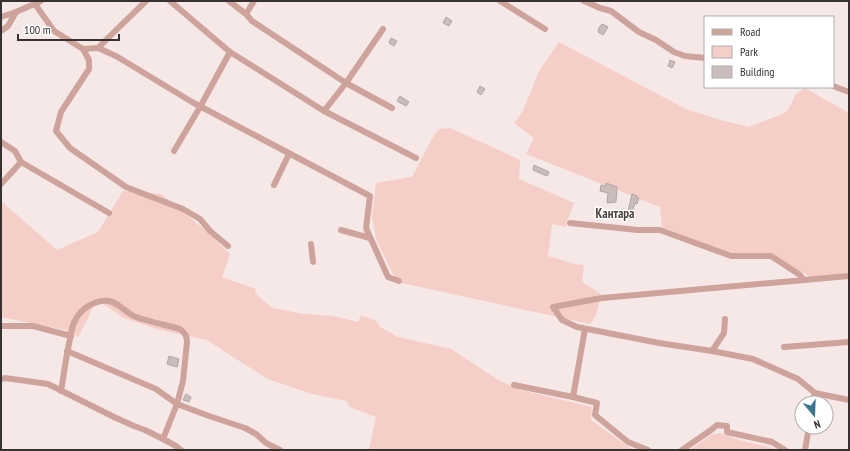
<svg xmlns="http://www.w3.org/2000/svg" width="850" height="451" font-family="'PT Sans Narrow',sans-serif">
  <style>
    .green { fill: #f5cec7 }
    .building { fill: #cabdbb; stroke: #b1a5a3 }
    .lines { fill: none; stroke-linecap: round; stroke-linejoin: round }
    .minor { stroke: #cea39b; stroke-width: 6 }
    .labels { text-anchor: middle; stroke-width: 3; stroke-linejoin: round; paint-order: stroke }
    .neighbourhood-label { font-size: 13px; font-weight: bold; fill: #4c4240; stroke: #fff }
  </style>
  <rect width="100%" height="100%" fill="#f6e8e6"/>
  <g class="green">
    <path d="M559,42L686,109L720,120L749,127L780,115L788,110L796,94L805,88L849,113V275L813,278L771,256L729,253L662,227L660,207L526,154L534,138L514,123L523,111L539,71Z"/>
    <path d="M450,128L488,145L520,160L519,179L574,203L565,227L552,224L548,256L574,264L584,265L582,282L601,294L596,316L590,324L397,282L376,239L372,216L376,183L412,177L433,137L439,129Z"/>
    <path d="M123,191L161,194L204,229L230,254L222,277L256,289L255,293L272,308L304,314L333,316L358,322L361,315L376,321L380,327L398,337L451,349L500,381L521,390L592,407L591,420L633,450H369L376,417L350,407L346,401L312,394L268,379L233,357L207,340L160,330L124,318L96,299L88,318L78,337L66,330L1,317V201L57,250L98,232Z"/>
    <path d="M720,433L739,440L773,448L776,450H690L711,435Z"/>
  </g>
  <g class="building">
    <path d="M446,17L452,21L449,26L443,23Z"/>
    <path d="M602,24L608,27L603,35L598,32L599,30L598,29Z"/>
    <path d="M391,38L397,41L394,46L389,43Z"/>
    <path d="M670,60L675,62L672,68L668,66Z"/>
    <path d="M480,86L485,89L481,95L477,92Z"/>
    <path d="M400,96L409,102L406,106L397,101Z"/>
    <path d="M534,165L549,172L547,176L533,170Z"/>
    <path d="M606,183L617,187L616,202L607,203L608,193L600,191L601,185L606,186Z"/>
    <path d="M632,194L637,196V198H639L637,204L635,203L632,212L628,211Z"/>
    <path d="M169,356L179,359L177,367L167,364Z"/>
    <path d="M186,394L191,397L189,402L183,400Z"/>
  </g>
  <g class="lines">
    <g class="minor">
      <path d="M170,1L230,52"/>
      <path d="M229,1L246,14L252,21L346,83L392,108"/>
      <path d="M500,1L545,29"/>
      <path d="M584,1L600,8L611,11L639,32L656,40L674,52L685,56L705,58"/>
      <path d="M35,4L54,31L83,49L98,48L116,56L192,102L370,196L366,228L388,277L399,281"/>
      <path d="M246,14L254,1"/>
      <path d="M1,17L16,12L41,1"/>
      <path d="M1,31L8,26L16,12"/>
      <path d="M98,48L111,35L146,1"/>
      <path d="M83,49L89,60V69L61,112L56,131L70,148L126,187L183,209L200,219L210,231L228,246"/>
      <path d="M833,86L849,92"/>
      <path d="M324,111L416,158"/>
      <path d="M1,142L15,151L21,162L109,213"/>
      <path d="M174,151L200,107L230,52L324,111L346,83L383,29"/>
      <path d="M1,184L21,162"/>
      <path d="M274,185L289,154"/>
      <path d="M570,223L638,230H660L731,256H771L800,275L804,280"/>
      <path d="M341,230L370,238"/>
      <path d="M311,244L313,262"/>
      <path d="M849,276L782,282L602,298L553,307L562,320L577,327L659,343L712,351L753,359L798,379L815,393L849,400"/>
      <path d="M1,326H33L71,336"/>
      <path d="M784,347L849,342"/>
      <path d="M712,351L724,333L725,319"/>
      <path d="M1,379L5,378L48,384L114,417L134,426L145,430L163,439"/>
      <path d="M514,385L573,397L597,403L595,415L628,442L648,450"/>
      <path d="M61,391C64,374 66,356 70,339C71,332 72,325 76,319C81,308 97,299 109,301C119,303 126,313 136,317C150,322 166,325 180,329C185,333 187,336 187,342L183,381L177,404L156,389L67,351"/>
      <path d="M573,397L585,329"/>
      <path d="M813,403L815,393"/>
      <path d="M181,450L176,446L163,439L177,404L209,416L245,428L256,434L266,443L280,450"/>
      <path d="M682,450L711,430L717,425L727,426V432L772,442L785,450"/>
      <path d="M805,450L809,427"/>
    </g>
  </g>
  <g class="labels">
    <g class="neighbourhood-label">
      <text x="615" y="218">Кантара</text>
    </g>
  </g>
  <rect width="850" height="451" fill="none" stroke="#373231" stroke-width="4"/>
  <rect x="704" y="16" width="130" height="72" fill="#ffffff" stroke="#afadad"/>
  <rect x="712" y="29" width="20" height="6" fill="#cea39b" stroke="#afadad"/>
  <text x="740" y="36" font-size="12" fill="#373231">Road</text>
  <rect x="712" y="46" width="20" height="12" fill="#f5cec7" stroke="#afadad"/>
  <text x="740" y="56" font-size="12" fill="#373231">Park</text>
  <rect x="712" y="66" width="20" height="12" fill="#cabdbb" stroke="#afadad"/>
  <text x="740" y="76" font-size="12" fill="#373231">Building</text>
  <g transform="translate(814 415) rotate(161)"><circle r="19" fill="#ffffff" stroke="#afadad"/>
  <path d="M0-3L7 15L0 10L-7 15Z" fill="#3b758e"/>
  <text y="-6" font-size="11" font-weight="bold" text-anchor="middle" fill="#373231">N</text>
  </g>
  <path d="M18 34v6h101v-6" fill="none" stroke="#373231" stroke-width="2"/>
  <text x="24" y="34" font-size="12" fill="#373231" stroke="#ffffff" stroke-width="3" paint-order="stroke">100 m</text>
</svg>
